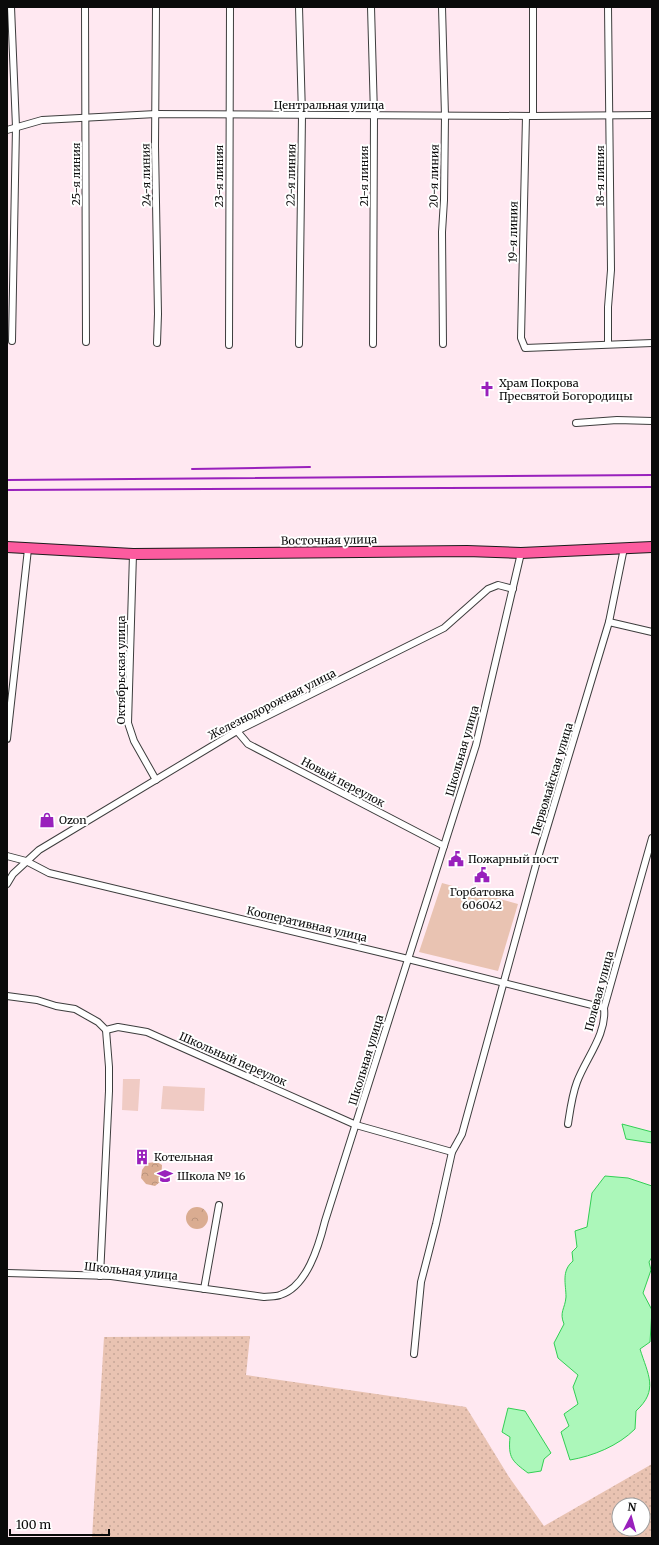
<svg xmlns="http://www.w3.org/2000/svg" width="659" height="1545" font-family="Merriweather,serif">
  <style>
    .grass { fill: url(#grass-dots); fill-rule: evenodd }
    .forest { fill: url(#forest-crowns) }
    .park { fill: #e9c3b2 }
    .pitch { fill: #f0cbc4 }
    .water { fill: #acf7ba; stroke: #32cf54 }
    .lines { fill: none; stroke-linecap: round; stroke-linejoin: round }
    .street-casing { stroke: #3d3d3d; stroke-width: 8 }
    .primary-casing { stroke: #1b1b1b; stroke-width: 12 }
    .street { stroke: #fff; stroke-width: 6 }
    .primary { stroke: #fc5b9f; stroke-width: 10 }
    .rail { stroke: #9921bc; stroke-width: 2 }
    .labels { text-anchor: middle; stroke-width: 4; stroke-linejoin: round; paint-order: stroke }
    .street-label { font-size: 11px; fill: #0a0a0a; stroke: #fff }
    .poi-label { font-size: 11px; fill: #0a0a0a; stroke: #fff; text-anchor: start }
  </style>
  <defs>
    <pattern id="grass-dots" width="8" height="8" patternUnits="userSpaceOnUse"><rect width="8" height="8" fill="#e9c3b2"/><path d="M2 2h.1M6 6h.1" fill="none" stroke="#c6a698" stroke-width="1.8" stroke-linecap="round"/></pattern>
    <pattern id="forest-crowns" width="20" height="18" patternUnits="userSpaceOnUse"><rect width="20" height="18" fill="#daac91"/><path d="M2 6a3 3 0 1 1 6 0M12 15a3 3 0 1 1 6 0" fill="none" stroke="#ba937c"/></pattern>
  </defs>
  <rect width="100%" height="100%" fill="#ffe8f1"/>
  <path class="grass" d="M250,1336L246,1375L466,1407L509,1477L544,1526L652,1464V1538H92L104,1337ZM619,1505H643V1529H619Z"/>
  <g class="forest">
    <path d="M157,1162L162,1165L161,1181L155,1186L146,1184L141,1178L142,1170L147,1163Z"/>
    <circle cx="197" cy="1218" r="11"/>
  </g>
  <path class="park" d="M442,883L518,904L498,971L419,952Z"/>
  <g class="pitch">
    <path d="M123,1079H140L138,1111L122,1110Z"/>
    <path d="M163,1086L205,1088L204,1111L161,1109Z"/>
  </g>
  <g class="water">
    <path d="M622,1124L652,1132V1143L626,1139Z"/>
    <path d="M605,1176L628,1178L652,1186V1257L649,1262L651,1270L643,1293L652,1310L650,1342L640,1349C648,1375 659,1390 636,1411L635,1429C618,1446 593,1456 570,1460L561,1432L569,1426L564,1414L578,1404L573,1387L578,1375L558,1358L554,1343L564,1324C559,1312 565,1309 566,1297C566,1284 561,1271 573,1261L572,1252L577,1247L575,1231L587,1227L592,1193Z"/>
    <path d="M508,1408L525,1411L551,1453L544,1459L541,1471L528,1473C512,1461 508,1458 510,1437L502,1432Z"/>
  </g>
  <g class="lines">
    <defs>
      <g id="street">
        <path d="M11,7L16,127L12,341"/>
        <path d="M85,7L86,342"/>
        <path d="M156,7L155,146L158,314L157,343"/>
        <path d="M299,7L302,115L299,344"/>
        <path d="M371,7L374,115L373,344"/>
        <path d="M442,7L445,116L444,200L442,232L443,344"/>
        <path d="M608,7L611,270L608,307V344"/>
        <path d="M526,116L521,338L525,348L652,343"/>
        <path d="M533,116V7"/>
        <path d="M7,130L42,120L156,114L533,116L652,115"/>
        <path d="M229,345L230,7"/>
        <path d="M576,423L617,420L652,421"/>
        <path d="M133,554L128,723L134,741L156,780"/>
        <path d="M609,622L652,632"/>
        <path d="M237,731L248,744L444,846"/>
        <path d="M7,739L28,549"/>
        <path d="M7,856L26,861L49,873L408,959L604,1008"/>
        <path d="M7,884L13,874L39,850L237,731L444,628L488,589L498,585L513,589"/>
        <path d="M7,996L37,1000L56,1006L75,1009L98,1022L106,1030L118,1027L147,1032L356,1125L452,1152"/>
        <path d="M568,1124C570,1111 572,1095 577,1082C586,1058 607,1034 604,1008L652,838"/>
        <path d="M7,1273L111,1276L264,1297C269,1296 275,1297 280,1295C307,1287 319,1245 325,1221L476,745L521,553"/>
        <path d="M100,1276L109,1091V1067L106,1030"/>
        <path d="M204,1289L219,1205"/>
        <path d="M414,1354L421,1282L436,1224L452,1152L462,1134L537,861L609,622L624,548"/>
      </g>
      <path id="primary" d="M7,547L133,554L467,551L521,553L652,547"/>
    </defs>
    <use href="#street" class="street-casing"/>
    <use href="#primary" class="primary-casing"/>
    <use href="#street" class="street"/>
    <use href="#primary" class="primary"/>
    <g class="rail">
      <path d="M192,469L310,467"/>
      <path d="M7,480L652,475"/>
      <path d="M7,490L652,487"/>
    </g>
  </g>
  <defs>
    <symbol id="church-bare" viewBox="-9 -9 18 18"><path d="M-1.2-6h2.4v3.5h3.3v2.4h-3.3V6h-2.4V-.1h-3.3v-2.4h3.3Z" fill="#9921bc" stroke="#fff" stroke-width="2.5" paint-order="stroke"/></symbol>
    <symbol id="shop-bare" viewBox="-9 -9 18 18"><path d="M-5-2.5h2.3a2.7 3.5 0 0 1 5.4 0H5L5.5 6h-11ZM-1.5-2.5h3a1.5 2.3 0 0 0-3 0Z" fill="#9921bc" stroke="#fff" stroke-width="2.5" paint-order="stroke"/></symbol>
    <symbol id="civic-bare" viewBox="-9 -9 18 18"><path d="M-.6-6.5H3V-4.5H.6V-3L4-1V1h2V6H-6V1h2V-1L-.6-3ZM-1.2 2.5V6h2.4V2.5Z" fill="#9921bc" stroke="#fff" stroke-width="2.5" paint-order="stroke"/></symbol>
    <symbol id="building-bare" viewBox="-9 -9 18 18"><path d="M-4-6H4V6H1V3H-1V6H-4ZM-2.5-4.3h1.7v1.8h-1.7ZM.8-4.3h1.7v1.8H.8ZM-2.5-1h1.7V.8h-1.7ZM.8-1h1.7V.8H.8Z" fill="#9921bc" stroke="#fff" stroke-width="2.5" paint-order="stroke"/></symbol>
    <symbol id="school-bare" viewBox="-9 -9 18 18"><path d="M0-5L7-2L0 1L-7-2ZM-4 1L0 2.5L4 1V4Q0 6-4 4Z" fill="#9921bc" stroke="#fff" stroke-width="2.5" paint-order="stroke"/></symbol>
  </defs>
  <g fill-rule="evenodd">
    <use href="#church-bare" x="476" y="378" width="22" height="22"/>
    <use href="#shop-bare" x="36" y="809" width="22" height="22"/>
    <use href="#civic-bare" x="445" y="848" width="22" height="22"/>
    <use href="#civic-bare" x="471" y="864" width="22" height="22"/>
    <use href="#building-bare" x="131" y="1146" width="22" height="22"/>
    <use href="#school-bare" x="154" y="1165" width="22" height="22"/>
  </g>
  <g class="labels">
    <g class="street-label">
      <text x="329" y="109">Центральная улица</text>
      <text transform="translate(76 174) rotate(-90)" y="4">25-я линия</text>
      <text transform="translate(146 175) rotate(-91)" y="4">24-я линия</text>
      <text transform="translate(291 175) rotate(-89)" y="4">22-я линия</text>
      <text transform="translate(219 176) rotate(-90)" y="4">23-я линия</text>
      <text transform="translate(364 176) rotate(-90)" y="4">21-я линия</text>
      <text transform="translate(434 176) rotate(-89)" y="4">20-я линия</text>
      <text transform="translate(600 176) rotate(-90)" y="4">18-я линия</text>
      <text transform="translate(513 232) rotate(-89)" y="4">19-я линия</text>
      <text transform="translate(329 540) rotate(-1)" y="4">Восточная улица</text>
      <text transform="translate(121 670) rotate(-90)" y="4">Октябрьская улица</text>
      <text transform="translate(272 704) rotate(-27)" y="4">Железнодорожная улица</text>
      <text transform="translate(462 751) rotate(-74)" y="4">Школьная улица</text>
      <text transform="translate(552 779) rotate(-73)" y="4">Первомайская улица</text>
      <text transform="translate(343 782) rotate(28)" y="4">Новый переулок</text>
      <text transform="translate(307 924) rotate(13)" y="4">Кооперативная улица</text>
      <text transform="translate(599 991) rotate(-75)" y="4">Полевая улица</text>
      <text transform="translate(233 1059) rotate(24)" y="4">Школьный переулок</text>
      <text transform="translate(366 1060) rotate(-73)" y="4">Школьная улица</text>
      <text transform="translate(131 1271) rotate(6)" y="4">Школьная улица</text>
    </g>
    <g class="poi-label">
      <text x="499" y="387">Храм Покрова<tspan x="499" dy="13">Пресвятой Богородицы</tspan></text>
      <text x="59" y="824">Ozon</text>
      <text x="468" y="863">Пожарный пост</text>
      <text x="482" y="896" text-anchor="middle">Горбатовка<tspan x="482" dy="13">606042</tspan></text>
      <text x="154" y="1161">Котельная</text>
      <text x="177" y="1180">Школа № 16</text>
    </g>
  </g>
  <rect width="659" height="1545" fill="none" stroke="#0a0a0a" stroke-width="16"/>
  <g transform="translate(631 1517) rotate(6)"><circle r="19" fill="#ffffff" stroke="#9d9d9d"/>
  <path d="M0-3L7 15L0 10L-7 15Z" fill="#9921bc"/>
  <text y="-6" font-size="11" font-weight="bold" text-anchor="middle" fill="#0a0a0a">N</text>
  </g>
  <path d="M10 1529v6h99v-6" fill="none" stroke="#0a0a0a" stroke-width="2"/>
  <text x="16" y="1529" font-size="12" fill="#0a0a0a" stroke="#ffffff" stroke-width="3" paint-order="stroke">100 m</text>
</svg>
